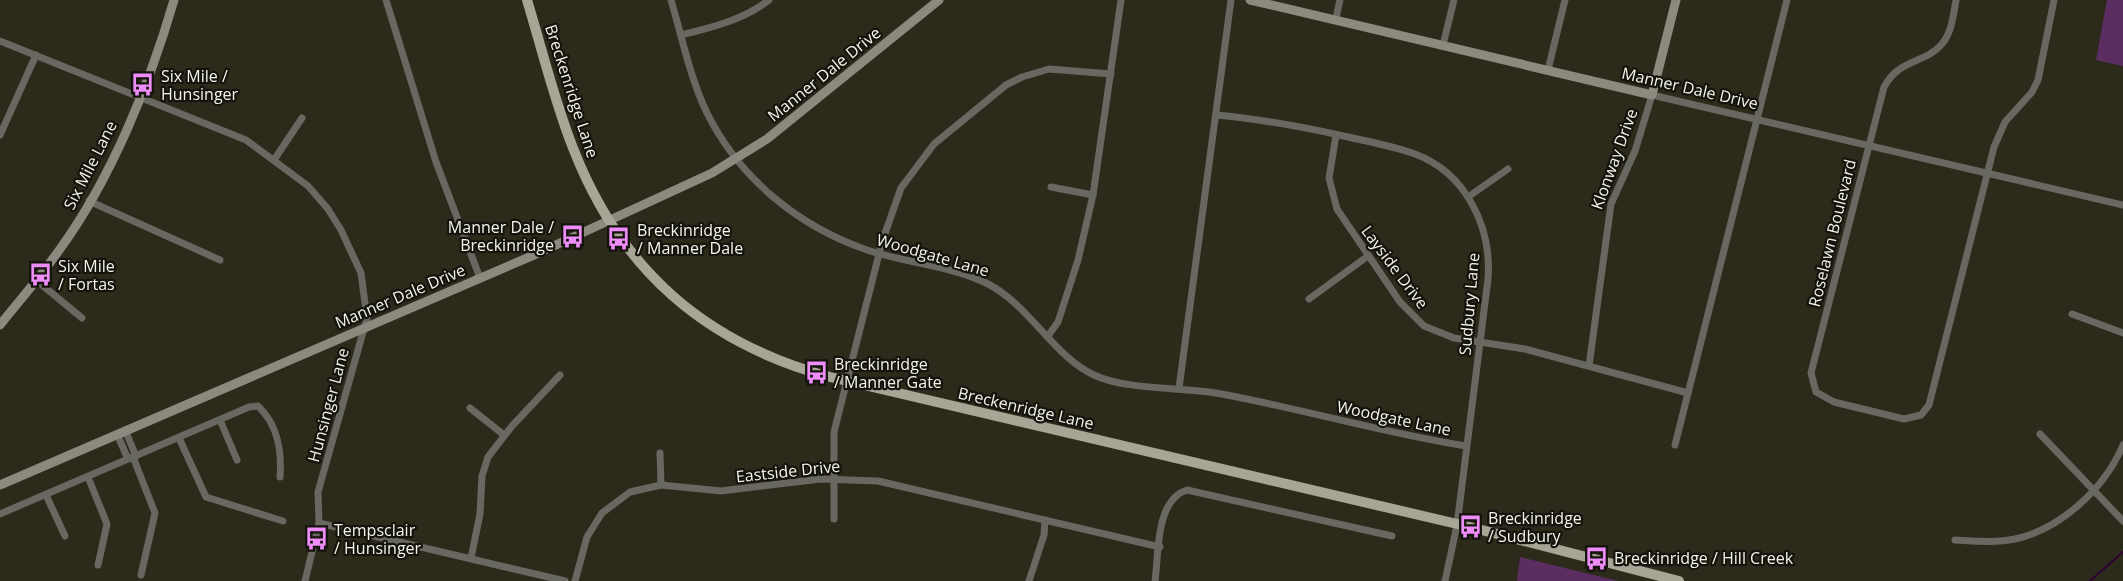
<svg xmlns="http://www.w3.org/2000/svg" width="2123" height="581" font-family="'Open Sans',sans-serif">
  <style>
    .green { fill: #5c2d61 }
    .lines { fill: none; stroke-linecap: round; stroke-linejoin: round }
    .stream { stroke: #2f0034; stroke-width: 2 }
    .street { stroke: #686760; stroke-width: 7 }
    .secondary { stroke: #8c8a7e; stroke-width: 9 }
    .primary { stroke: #a7a595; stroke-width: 10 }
    .labels { text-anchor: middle; stroke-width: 4.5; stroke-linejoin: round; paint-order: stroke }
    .street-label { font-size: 16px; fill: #f5f4e9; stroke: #14130c }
    .poi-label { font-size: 16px; fill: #f5f4e9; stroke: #14130c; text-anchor: start }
  </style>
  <rect width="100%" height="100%" fill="#2c2a1b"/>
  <g class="green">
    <path d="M2107,0H2123V66L2096,60Z"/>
    <path d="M1520,557L1618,581H1517Z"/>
  </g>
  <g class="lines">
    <path class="stream" d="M2090,581L2123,552"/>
    <g class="street">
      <path d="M386,0L436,162L480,278"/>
      <path d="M671,0C682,37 690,78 707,113C740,179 798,226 867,250C906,263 949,265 986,283C1028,303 1054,357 1094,375C1125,390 1180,387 1216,393C1300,408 1382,433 1466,446"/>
      <path d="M1956,0C1953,16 1952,33 1941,45C1924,64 1900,58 1884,87L1811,373L1816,392L1834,402L1904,419L1921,415L1929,405L1994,147L2005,122L2032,92L2038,80L2054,0"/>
      <path d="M1336,18L1340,0"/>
      <path d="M681,35C713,27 743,20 769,0"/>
      <path d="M0,41L246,140L308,186L328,209L341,230L361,273L367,318L318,492L319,523L305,581"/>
      <path d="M1443,45L1454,0"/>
      <path d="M1548,70L1565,0"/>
      <path d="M1216,115C1260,119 1304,127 1348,137C1370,142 1393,146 1415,154C1466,173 1492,227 1488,279L1457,525L1445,581"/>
      <path d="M0,135L36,55"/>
      <path d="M1336,135L1329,178L1337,209L1400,302L1424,326L1454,338L1525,349L1688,393"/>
      <path d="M274,160L302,118"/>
      <path d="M1051,187L1093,195"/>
      <path d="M1468,197L1508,169"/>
      <path d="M89,201L220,260"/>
      <path d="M36,280L82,318"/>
      <path d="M1309,299L1368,256"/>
      <path d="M2072,314L2123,333"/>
      <path d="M1048,336L1058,322L1078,260L1093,195L1121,0"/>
      <path d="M1589,366L1611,204L1635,151L1652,95L2123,205"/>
      <path d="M1179,388L1231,0"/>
      <path d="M470,408L504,435"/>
      <path d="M220,420L237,460"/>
      <path d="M125,430L136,456"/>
      <path d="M117,434L128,459"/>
      <path d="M2040,434L2123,521"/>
      <path d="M179,438L206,497L283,521"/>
      <path d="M1675,445L1787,0"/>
      <path d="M660,453L661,485"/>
      <path d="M133,457L155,513L141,575"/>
      <path d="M88,477L107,524L98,565"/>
      <path d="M46,495L65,536"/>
      <path d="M0,514L249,407L258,406C278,425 282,450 280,477"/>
      <path d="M834,519V432L882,242L901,188L934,144L1006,85L1022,77L1049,69L1111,74"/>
      <path d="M319,523L565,581"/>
      <path d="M1955,540C1975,541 1995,543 2015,539C2061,529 2105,488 2123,445"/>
      <path d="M471,558L480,514L482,476L488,457L512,426L560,375"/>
      <path d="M575,581L587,537L602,513L630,492L661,485L721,491L821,479L878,481L1160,547"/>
      <path d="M1029,581L1044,535L1045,520"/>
      <path d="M1155,581C1159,554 1155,500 1187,490L1392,536"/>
    </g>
    <g class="secondary">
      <path d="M1250,0L1652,95L1676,0"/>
      <path d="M0,325C20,300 41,276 60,249C111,179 150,83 174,0"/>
      <path d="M0,485L534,255L712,173L767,139L939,0"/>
    </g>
    <path class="primary" d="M527,0C542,49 554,100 573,148C620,269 704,343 830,377L1470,527L1679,581"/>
  </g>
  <defs>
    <symbol id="bus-bare" viewBox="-9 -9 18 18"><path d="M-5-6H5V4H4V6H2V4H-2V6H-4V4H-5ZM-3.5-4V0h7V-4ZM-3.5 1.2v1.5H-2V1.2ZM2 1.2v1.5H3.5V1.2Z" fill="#ee8cf8" stroke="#14130c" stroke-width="2.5" paint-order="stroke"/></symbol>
  </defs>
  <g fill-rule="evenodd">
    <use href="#bus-bare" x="126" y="68" width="33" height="33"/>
    <use href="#bus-bare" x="556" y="220" width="33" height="33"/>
    <use href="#bus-bare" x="602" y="222" width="33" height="33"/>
    <use href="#bus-bare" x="24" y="258" width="33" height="33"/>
    <use href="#bus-bare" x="800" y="356" width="33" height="33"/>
    <use href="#bus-bare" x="1454" y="510" width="33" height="33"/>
    <use href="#bus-bare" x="300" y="522" width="33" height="33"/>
    <use href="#bus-bare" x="1580" y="542" width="33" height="33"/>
  </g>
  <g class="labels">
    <g class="street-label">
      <text transform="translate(824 74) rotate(-39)" y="6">Manner Dale Drive</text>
      <text transform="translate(1690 88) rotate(13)" y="6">Manner Dale Drive</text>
      <text transform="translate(572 91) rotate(72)" y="6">Breckenridge Lane</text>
      <text transform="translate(1614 159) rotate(-70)" y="6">Klonway Drive</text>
      <text transform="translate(90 165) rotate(-63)" y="6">Six Mile Lane</text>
      <text transform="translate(1832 233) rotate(-76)" y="6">Roselawn Boulevard</text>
      <text transform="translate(933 255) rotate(16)" y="6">Woodgate Lane</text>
      <text transform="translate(1395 267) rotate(53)" y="6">Layside Drive</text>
      <text transform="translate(400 296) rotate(-23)" y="6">Manner Dale Drive</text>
      <text transform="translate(1469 304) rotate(-85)" y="6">Sudbury Lane</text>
      <text transform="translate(328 405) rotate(-75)" y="6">Hunsinger Lane</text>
      <text transform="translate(1026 408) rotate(13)" y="6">Breckenridge Lane</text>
      <text transform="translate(1394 418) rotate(12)" y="6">Woodgate Lane</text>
      <text transform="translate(788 471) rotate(-6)" y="6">Eastside Drive</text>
    </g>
    <g class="poi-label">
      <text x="161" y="82">Six Mile /<tspan x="161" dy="18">Hunsinger</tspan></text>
      <text x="554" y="233" text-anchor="end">Manner Dale /<tspan x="554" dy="18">Breckinridge</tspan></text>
      <text x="637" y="236">Breckinridge<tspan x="637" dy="18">/ Manner Dale</tspan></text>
      <text x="58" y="272">Six Mile<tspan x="58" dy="18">/ Fortas</tspan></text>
      <text x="834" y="370">Breckinridge<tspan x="834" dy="18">/ Manner Gate</tspan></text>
      <text x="1488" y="524">Breckinridge<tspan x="1488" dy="18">/ Sudbury</tspan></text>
      <text x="334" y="536">Tempsclair<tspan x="334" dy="18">/ Hunsinger</tspan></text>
      <text x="1614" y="564">Breckinridge / Hill Creek</text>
    </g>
  </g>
</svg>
